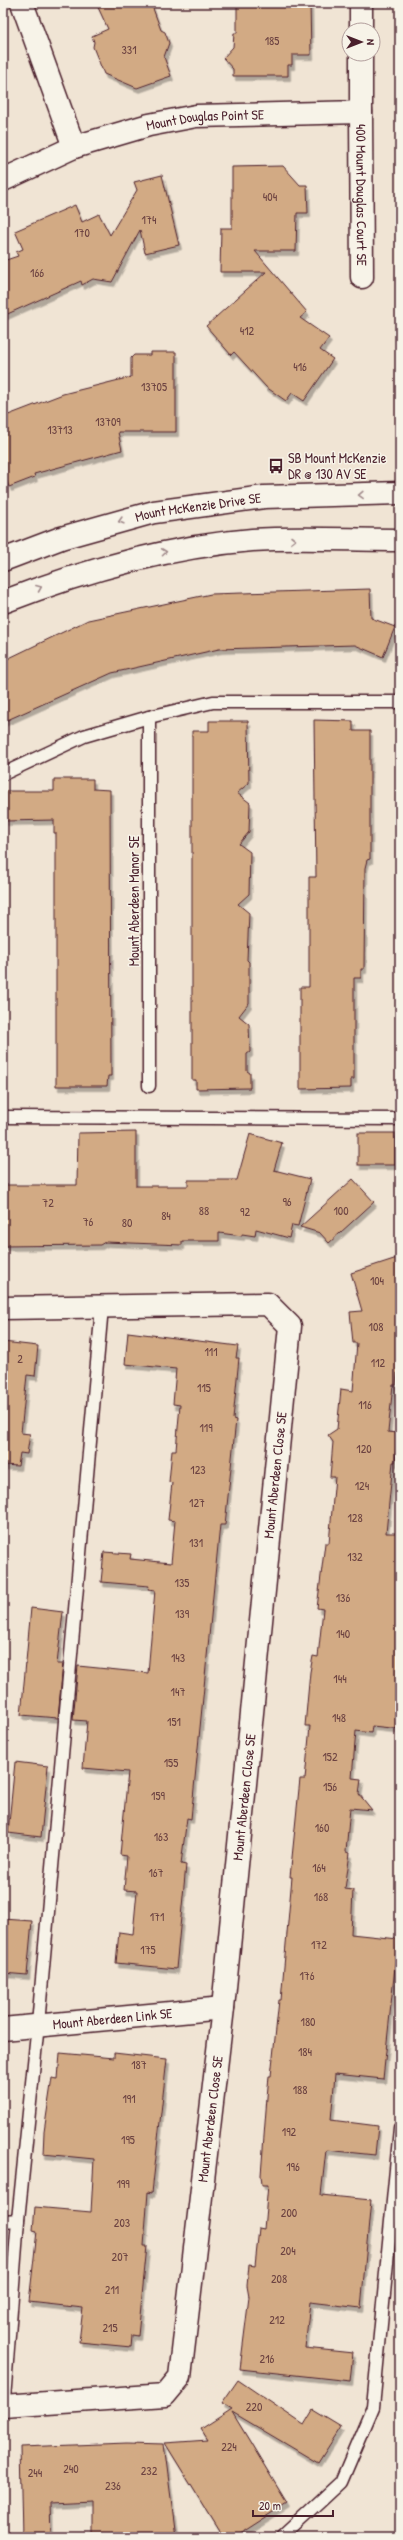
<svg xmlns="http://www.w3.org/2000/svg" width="403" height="2540" font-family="'Patrick Hand',sans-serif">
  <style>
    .building { fill: #d2aa84; stroke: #4a1f2b; filter: url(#shadow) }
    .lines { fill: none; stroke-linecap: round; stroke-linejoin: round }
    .lane-casing { stroke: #4a1f2b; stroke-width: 15 }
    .street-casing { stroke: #4a1f2b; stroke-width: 25 }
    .secondary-casing { stroke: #4a1f2b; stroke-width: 25 }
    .lane { stroke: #f7f3e8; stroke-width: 12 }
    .street { stroke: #f7f3e8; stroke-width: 22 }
    .secondary { stroke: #f7f3e8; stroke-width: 22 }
    .oneway { stroke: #a0898a }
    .labels { text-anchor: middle; stroke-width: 3; stroke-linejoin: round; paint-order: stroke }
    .number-label { font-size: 12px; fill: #6c4241 }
    .street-label { font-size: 14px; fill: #4a1f2b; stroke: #f7f3e8 }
    .poi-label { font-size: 14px; fill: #4a1f2b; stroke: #f7f3e8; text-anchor: start }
  </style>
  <defs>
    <filter id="shadow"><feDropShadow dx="2.5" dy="4.5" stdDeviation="0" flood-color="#0004"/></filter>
  </defs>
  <rect width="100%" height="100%" fill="#f0e4d4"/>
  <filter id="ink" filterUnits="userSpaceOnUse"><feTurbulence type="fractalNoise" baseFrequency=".025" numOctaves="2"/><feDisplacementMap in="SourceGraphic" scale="8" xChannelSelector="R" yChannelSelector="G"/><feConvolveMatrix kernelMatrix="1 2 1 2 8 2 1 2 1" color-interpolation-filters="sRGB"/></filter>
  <g filter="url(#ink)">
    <g class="building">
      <path d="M96,3H151L161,30L165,32L169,43L164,57L171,76L137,88L104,74L93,47L94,42L92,36L108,29Z"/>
      <path d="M237,3H310L311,55H292V65H288V76H233V69L223,58L233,47L234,33H237Z"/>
      <path d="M283,166L300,185H307L308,213H297L296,251H255L307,312L300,318L329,338L320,350L333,359L304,401L292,393L286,401L266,387L234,352L231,355L206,326L266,272H220L221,228H232V167Z"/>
      <path d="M162,175L179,245L145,253L140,230L112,282L93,279L82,285L81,281L3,316V261L18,256L16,252L23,249L15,231L75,205L82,222L99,214L110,235L137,190L134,182Z"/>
      <path d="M150,352H176V432H118L122,450L34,474L35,477L9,487L3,472V417L63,394L131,377V358L134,355H150Z"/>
      <path d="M370,589L371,618L395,627L383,657L355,645L219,649L112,673L3,722V661L88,620L211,594Z"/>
      <path d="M314,720L353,721V731H370V859L367,860L365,868L364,969H361V978H354V1079H351V1088L300,1089V987H309V877H316Z"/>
      <path d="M209,721H248L249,783L237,793L250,803L249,832L239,844L250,852L249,894L238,904L249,913L247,960L249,962V1003L239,1016L249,1024L250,1052L247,1054V1071L250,1073V1088L196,1089V1080H192V731H209Z"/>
      <path d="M54,779H93V789L110,790L111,1076H108L107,1086H56V833H54V820L5,821V791H54Z"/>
      <path d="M136,1132V1186H188V1180H237L250,1134L282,1143L274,1170L310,1179L298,1226L292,1225L289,1238L256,1229L255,1236L242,1234V1236L219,1233V1241H182V1245L105,1242L100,1245L3,1246V1185H77L78,1133Z"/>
      <rect x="358" y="1133" width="37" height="32"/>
      <path d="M353,1179L374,1202L329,1243L320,1233L300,1227Z"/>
      <path d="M400,1257V1373H397L396,1385H393L388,1432L398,1433L395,1462H393L386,1533H400V1729L372,1726L371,1733L356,1731L352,1778L361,1779L359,1794L372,1810L350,1808L346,1852L350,1853L345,1889L353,1890L351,1934L398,1939L383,2079L335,2074L331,2120L378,2126L375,2155L326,2150L321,2195L371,2200L361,2308L310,2302L305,2348L353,2353L350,2381L240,2369L249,2297L247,2286L249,2265L255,2266L259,2228L264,2229L268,2185H262L261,2175L267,2097L269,2076H271L279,2000H281L292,1877H290L300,1779H305L310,1726H305L310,1672L313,1656L318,1657L323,1609L317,1608L325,1543H329L335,1477H330L333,1442L328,1435L337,1429L341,1389L353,1391L357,1343H353L350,1312L362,1311L351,1273Z"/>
      <path d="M128,1332L238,1346L236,1358H239L233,1419L236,1420L225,1525H220L191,1819L187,1818L181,1864L186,1865L176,1969L116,1963L119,1932L133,1934L137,1891L124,1890L127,1856L120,1855L128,1772L83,1768L87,1721L73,1720L78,1666L148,1673L155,1590L148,1589L149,1586L101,1582L104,1552L131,1554L130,1559L171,1563L175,1521L168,1520L172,1483L169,1482L172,1450H176L180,1405L173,1404L176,1369L125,1364Z"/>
      <path d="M3,1342L38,1346L35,1376L27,1375L21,1433L30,1434L27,1454L20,1453L18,1466L3,1465Z"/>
      <path d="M31,1608L63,1612L57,1664H63L58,1718L21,1715Z"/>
      <path d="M15,1762L48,1766L41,1837L8,1833Z"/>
      <path d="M3,1919L32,1921L27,1975L3,1973Z"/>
      <path d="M60,2053L114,2058V2053L167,2059L152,2193L148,2192L144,2246H147L138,2336L132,2335L131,2347L79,2342L83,2308L29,2302L37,2231L33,2230L35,2207L91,2212L94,2159L43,2154L44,2132L52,2078L58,2079Z"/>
      <path d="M238,2380L304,2425L313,2410L341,2427L318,2463L232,2412L287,2503L234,2537H223L165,2443L208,2440L201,2429L232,2409L222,2403Z"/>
      <path d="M127,2443L164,2444L176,2537H93V2501L50,2503L51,2537H22L20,2447Z"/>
    </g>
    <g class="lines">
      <defs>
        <g id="lane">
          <path d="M149,717V1086"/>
          <path d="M3,774L84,736L149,717L213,702H400"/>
          <path d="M3,1117L400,1119"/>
          <path d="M3,2221L18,2220"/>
          <path d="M3,2412L18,2220L38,2024L102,1307"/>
          <path d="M282,2537L341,2482L373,2407L400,2128"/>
        </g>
        <g id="street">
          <path d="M22,3L74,147"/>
          <path d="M361,3V30"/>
          <path id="s1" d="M361,112L362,277"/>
          <path id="s2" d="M3,180L74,147L149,125L196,116L361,112V54"/>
          <path d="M3,1308L268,1304L290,1326L223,2008L180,2377L165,2395L3,2406"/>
          <path id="s3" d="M3,2029L223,2008"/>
        </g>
        <g id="secondary">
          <path id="s4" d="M3,560L61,538L154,512L264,497L400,493"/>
          <path d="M3,602C83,571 165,547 252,540C300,537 351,540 400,540"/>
        </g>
      </defs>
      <use href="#lane" class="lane-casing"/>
      <use href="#street" class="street-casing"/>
      <use href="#secondary" class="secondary-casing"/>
      <use href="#lane" class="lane"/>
      <use href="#street" class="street"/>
      <use href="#secondary" class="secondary"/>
    </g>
    <defs><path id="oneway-chevron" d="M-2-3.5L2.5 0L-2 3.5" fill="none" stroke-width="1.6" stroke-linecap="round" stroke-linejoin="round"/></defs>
    <g class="oneway">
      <use href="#oneway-chevron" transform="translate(361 495) rotate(178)"/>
      <use href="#oneway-chevron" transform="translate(121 521) rotate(164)"/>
      <use href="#oneway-chevron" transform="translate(293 540)"/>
      <use href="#oneway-chevron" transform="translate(164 552) rotate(-7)"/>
      <use href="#oneway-chevron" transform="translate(39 588) rotate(-22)"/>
    </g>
  </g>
  <defs>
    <symbol id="bus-bare" viewBox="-9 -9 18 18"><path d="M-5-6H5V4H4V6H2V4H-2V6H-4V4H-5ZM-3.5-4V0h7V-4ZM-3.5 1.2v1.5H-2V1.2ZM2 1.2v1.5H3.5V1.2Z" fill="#4a1f2b" stroke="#f7f3e8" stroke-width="2.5" paint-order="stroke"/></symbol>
  </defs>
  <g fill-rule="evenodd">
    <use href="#bus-bare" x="265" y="455" width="22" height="22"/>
  </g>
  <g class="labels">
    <g class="number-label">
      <text x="272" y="45">185</text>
      <text x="129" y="54">331</text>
      <text x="270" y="201">404</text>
      <text x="149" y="224">174</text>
      <text x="82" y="237">170</text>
      <text x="37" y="277">166</text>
      <text x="247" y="335">412</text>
      <text x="300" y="371">416</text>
      <text x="154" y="391">13705</text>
      <text x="108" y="426">13709</text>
      <text x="60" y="434">13713</text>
      <text x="287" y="1206">96</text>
      <text x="48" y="1207">72</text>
      <text x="204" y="1215">88</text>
      <text x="341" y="1215">100</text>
      <text x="245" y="1216">92</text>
      <text x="166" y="1220">84</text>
      <text x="88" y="1226">76</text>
      <text x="127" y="1227">80</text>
      <text x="377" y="1285">104</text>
      <text x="376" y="1331">108</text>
      <text x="211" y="1356">111</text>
      <text x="20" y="1363">2</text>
      <text x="378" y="1367">112</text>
      <text x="204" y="1392">115</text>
      <text x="365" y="1409">116</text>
      <text x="206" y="1432">119</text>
      <text x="364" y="1453">120</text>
      <text x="198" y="1474">123</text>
      <text x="362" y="1490">124</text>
      <text x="197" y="1507">127</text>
      <text x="355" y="1522">128</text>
      <text x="196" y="1547">131</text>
      <text x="355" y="1561">132</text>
      <text x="182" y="1587">135</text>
      <text x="343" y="1602">136</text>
      <text x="182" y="1618">139</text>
      <text x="343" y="1638">140</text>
      <text x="178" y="1662">143</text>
      <text x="340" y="1683">144</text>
      <text x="178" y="1696">147</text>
      <text x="339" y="1722">148</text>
      <text x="174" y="1726">151</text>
      <text x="330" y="1761">152</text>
      <text x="171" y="1767">155</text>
      <text x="330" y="1791">156</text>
      <text x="158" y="1800">159</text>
      <text x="322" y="1832">160</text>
      <text x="161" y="1841">163</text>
      <text x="319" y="1872">164</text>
      <text x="156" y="1877">167</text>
      <text x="321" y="1901">168</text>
      <text x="157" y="1921">171</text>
      <text x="319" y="1949">172</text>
      <text x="148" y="1954">175</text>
      <text x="307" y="1980">176</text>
      <text x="308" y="2026">180</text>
      <text x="305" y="2056">184</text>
      <text x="139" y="2069">187</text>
      <text x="300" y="2094">188</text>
      <text x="129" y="2103">191</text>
      <text x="289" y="2136">192</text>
      <text x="128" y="2144">195</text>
      <text x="293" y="2171">196</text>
      <text x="123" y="2188">199</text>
      <text x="289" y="2217">200</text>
      <text x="122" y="2227">203</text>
      <text x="288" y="2255">204</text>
      <text x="120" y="2261">207</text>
      <text x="279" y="2283">208</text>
      <text x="112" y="2294">211</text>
      <text x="277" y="2324">212</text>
      <text x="110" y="2332">215</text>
      <text x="267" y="2363">216</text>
      <text x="254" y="2411">220</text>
      <text x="229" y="2451">224</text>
      <text x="71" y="2473">240</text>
      <text x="149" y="2475">232</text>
      <text x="35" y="2477">244</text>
      <text x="113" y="2490">236</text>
    </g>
    <g class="street-label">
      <text dy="5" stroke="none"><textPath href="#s2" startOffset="213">Mount Douglas Point SE</textPath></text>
      <text dy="5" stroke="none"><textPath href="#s1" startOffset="83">400 Mount Douglas Court SE</textPath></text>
      <text dy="5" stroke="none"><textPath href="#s4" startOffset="203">Mount McKenzie Drive SE</textPath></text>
      <text transform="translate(134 901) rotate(-90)" y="5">Mount Aberdeen Manor SE</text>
      <text transform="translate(275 1475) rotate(-84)" y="5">Mount Aberdeen Close SE</text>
      <text transform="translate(244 1797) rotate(-84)" y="5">Mount Aberdeen Close SE</text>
      <text dy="5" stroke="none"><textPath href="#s3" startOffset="110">Mount Aberdeen Link SE</textPath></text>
      <text transform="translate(210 2119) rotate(-83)" y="5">Mount Aberdeen Close SE</text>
    </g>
    <g class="poi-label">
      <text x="288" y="463">SB Mount McKenzie<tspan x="288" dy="16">DR @ 130 AV SE</tspan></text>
    </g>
  </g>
  <rect width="403" height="2540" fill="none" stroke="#f7f3e8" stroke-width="16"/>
  <rect x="8" y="8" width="387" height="2524" fill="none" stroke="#4a1f2b" stroke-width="1.5" filter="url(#ink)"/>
  <g transform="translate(361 42) rotate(90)"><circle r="19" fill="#f7f3e8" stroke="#b29e9c"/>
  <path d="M0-3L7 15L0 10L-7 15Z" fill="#4a1f2b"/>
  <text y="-6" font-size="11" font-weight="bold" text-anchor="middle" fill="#4a1f2b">N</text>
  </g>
  <path d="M253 2510v6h80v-6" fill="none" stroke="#4a1f2b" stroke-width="2"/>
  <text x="259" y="2510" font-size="12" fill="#4a1f2b" stroke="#f7f3e8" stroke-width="3" paint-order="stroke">20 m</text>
</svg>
